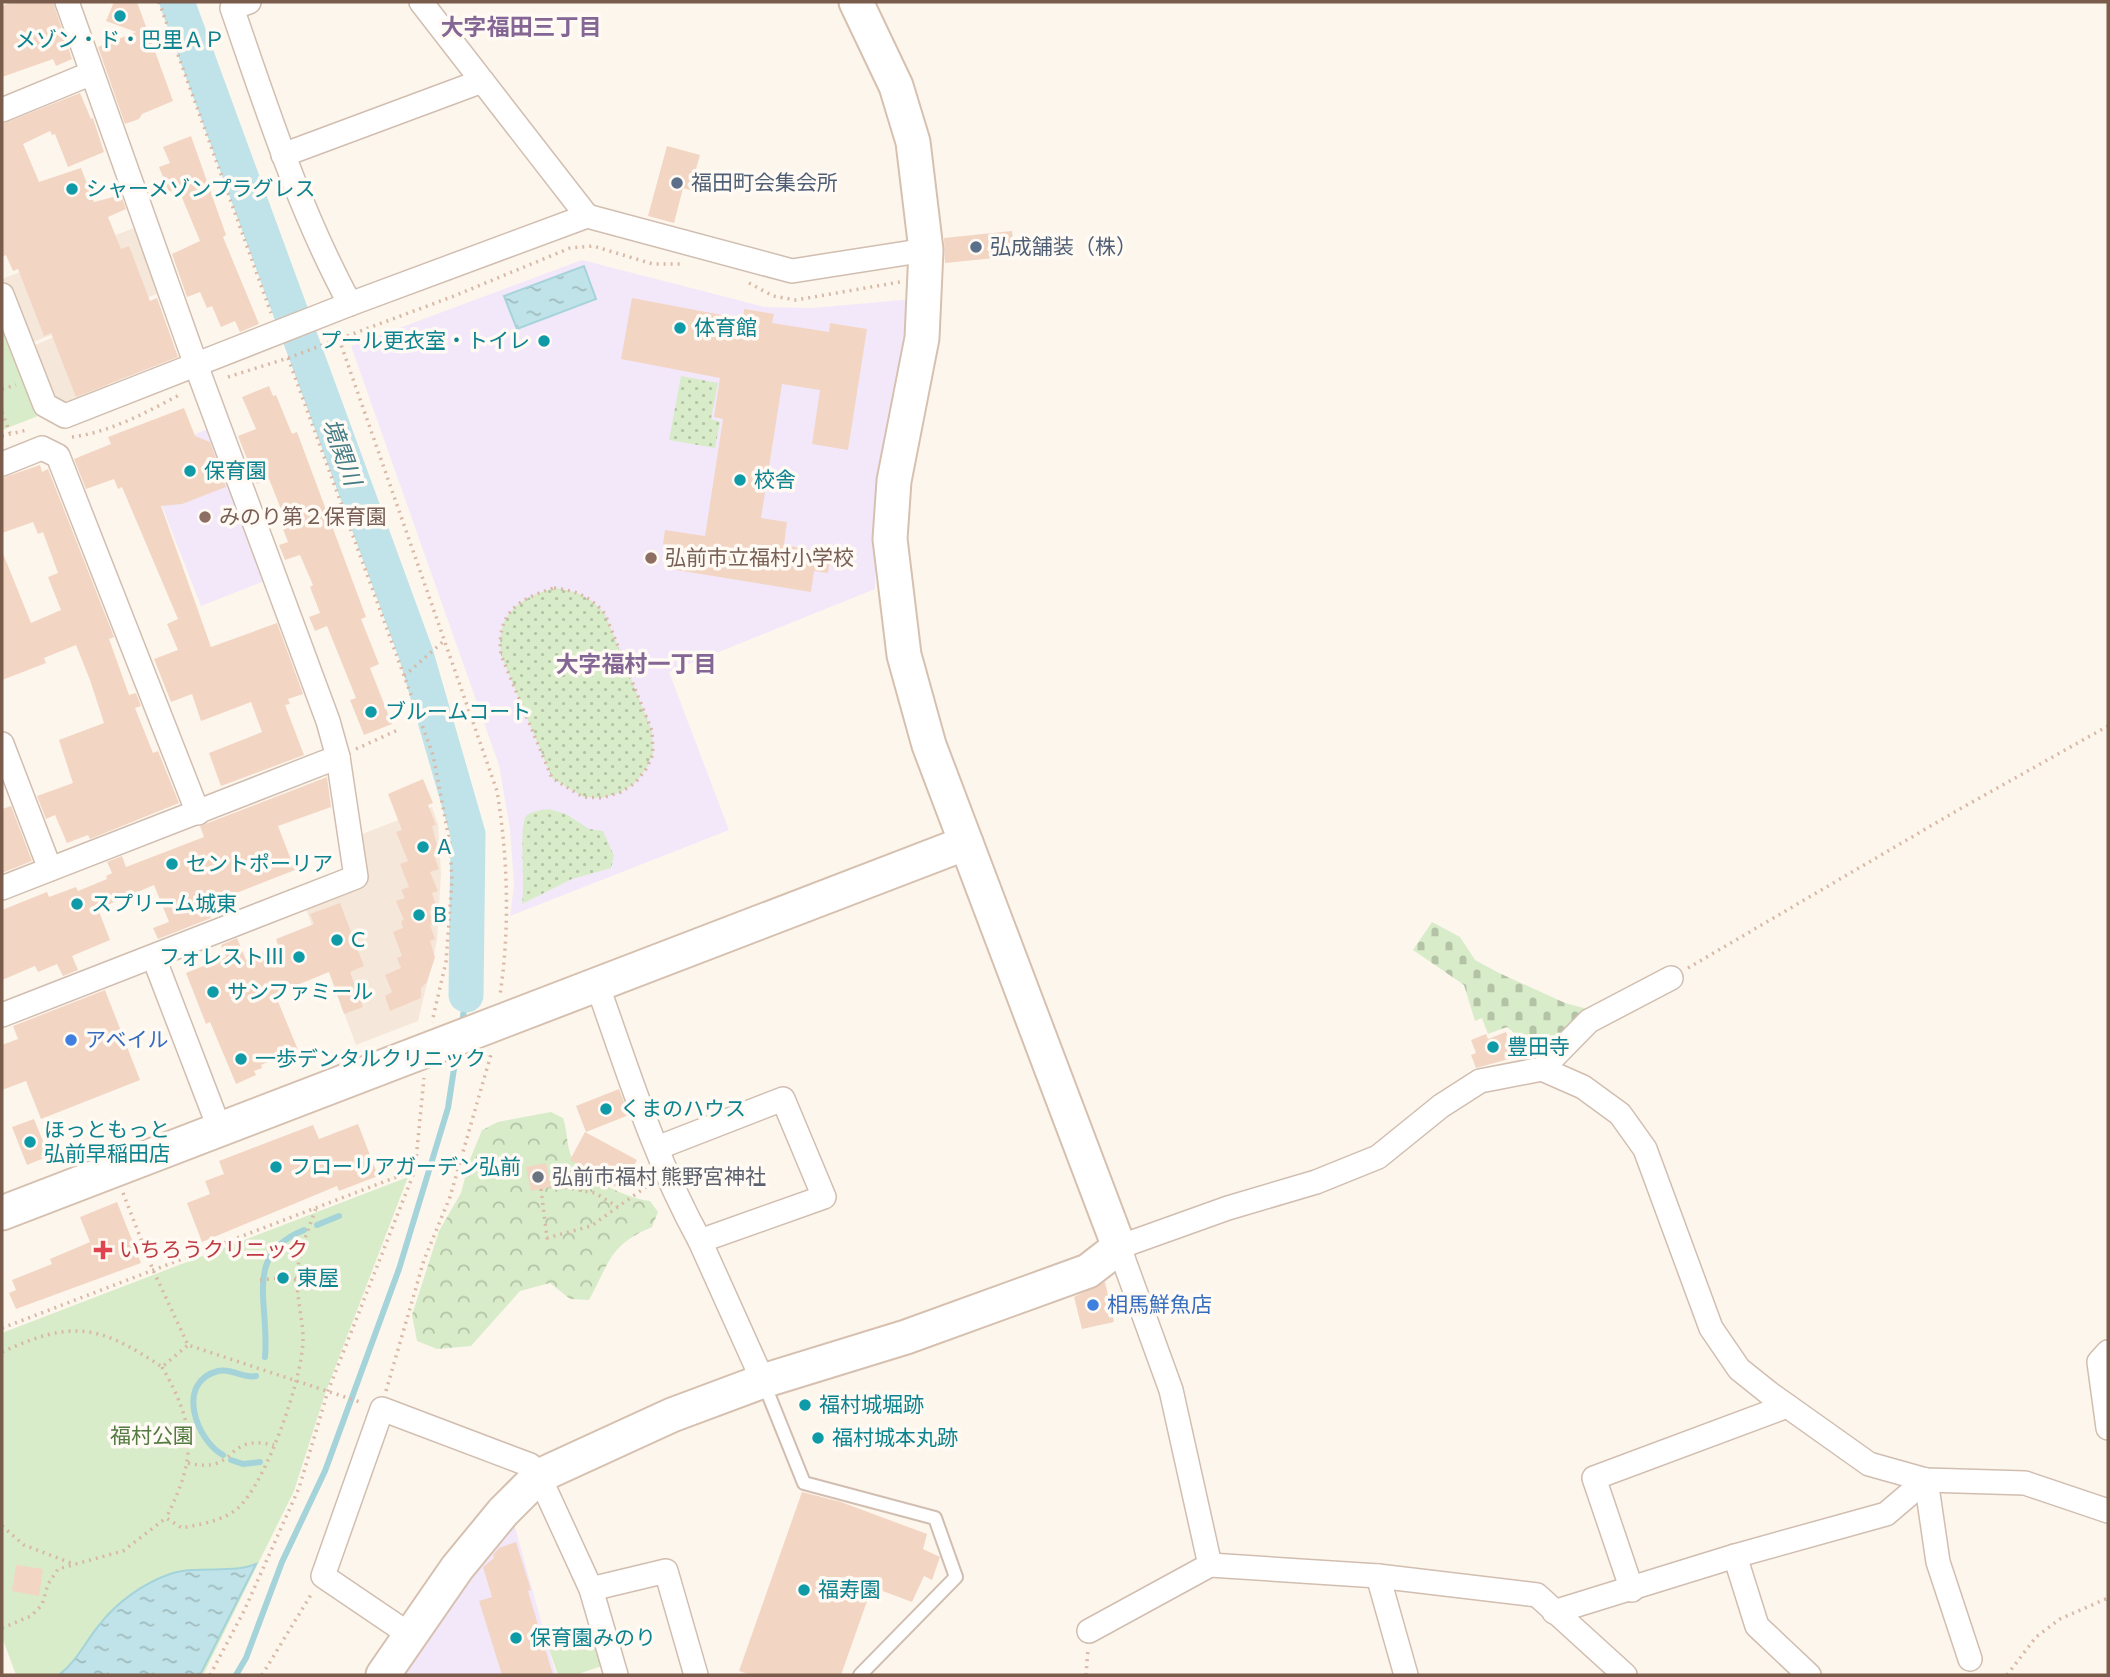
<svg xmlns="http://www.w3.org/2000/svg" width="2110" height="1677" font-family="Commissioner,'Noto Sans JP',sans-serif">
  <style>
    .residential { fill: #f5e8da }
    .education { fill: #f3e8fa }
    .grass { fill: url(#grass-dots) }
    .forest { fill: url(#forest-crowns) }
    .cemetery { fill: url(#cemetery-stones) }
    .park { fill: #d8ecc9 }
    .water { fill: url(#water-ripples); stroke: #a5d3da; stroke-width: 2 }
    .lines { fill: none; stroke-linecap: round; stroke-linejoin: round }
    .stream { stroke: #a5d3da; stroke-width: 6 }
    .river { stroke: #bfe3e8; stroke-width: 35 }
    .building { fill: #f3d5c3 }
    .lane-casing { stroke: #d1beb0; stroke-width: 16 }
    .street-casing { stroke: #d1beb0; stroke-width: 26 }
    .secondary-casing { stroke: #d6c0b0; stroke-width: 37 }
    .path { stroke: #d9b8a5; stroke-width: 3.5; stroke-dasharray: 2 5; stroke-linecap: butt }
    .lane { stroke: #fff; stroke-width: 12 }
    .street { stroke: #fff; stroke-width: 23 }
    .secondary { stroke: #fff; stroke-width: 33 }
    .culture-dot { fill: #0f9aa8; stroke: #fffaf3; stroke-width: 2.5 }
    .service-dot { fill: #5c6f8a; stroke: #fffaf3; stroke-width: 2.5 }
    .education-dot { fill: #8d6e63; stroke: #fffaf3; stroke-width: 2.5 }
    .shop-dot { fill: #3f7fe0; stroke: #fffaf3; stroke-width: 2.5 }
    .worship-dot { fill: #6b7280; stroke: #fffaf3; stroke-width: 2.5 }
    .health-dot { fill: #e0444e; stroke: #fffaf3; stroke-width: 2.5 }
    .labels { text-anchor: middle; stroke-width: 7; stroke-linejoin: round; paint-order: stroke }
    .culture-label { font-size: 21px; fill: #0d838f; stroke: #fffaf3; text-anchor: start }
    .service-label { font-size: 21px; fill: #4e5e75; stroke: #fffaf3; text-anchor: start }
    .education-label { font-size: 21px; fill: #785e54; stroke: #fffaf3; text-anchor: start }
    .shop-label { font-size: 21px; fill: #366cbe; stroke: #fffaf3; text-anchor: start }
    .worship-label { font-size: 21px; fill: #5b616d; stroke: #fffaf3; text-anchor: start }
    .health-label { font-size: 21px; fill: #be3a42; stroke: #fffaf3; text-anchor: start }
    .park-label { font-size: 21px; fill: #537a41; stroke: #fffaf3 }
    .neighbourhood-label { font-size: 23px; font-weight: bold; fill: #846695; stroke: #fffaf3 }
    .water-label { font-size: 23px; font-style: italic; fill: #437c86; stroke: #fffaf3 }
  </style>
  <defs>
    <pattern id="grass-dots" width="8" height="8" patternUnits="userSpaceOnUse" patternTransform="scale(1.75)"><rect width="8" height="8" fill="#d8ecc9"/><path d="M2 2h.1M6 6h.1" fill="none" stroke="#b4c2a5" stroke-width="1.8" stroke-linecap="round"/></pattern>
    <pattern id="forest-crowns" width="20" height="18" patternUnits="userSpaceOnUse" patternTransform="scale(1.75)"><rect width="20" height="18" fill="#d8ecc9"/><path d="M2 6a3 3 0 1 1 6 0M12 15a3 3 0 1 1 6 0" fill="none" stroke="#b4c2a5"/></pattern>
    <pattern id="cemetery-stones" width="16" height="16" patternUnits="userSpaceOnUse" patternTransform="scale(1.75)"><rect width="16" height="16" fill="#d8ecc9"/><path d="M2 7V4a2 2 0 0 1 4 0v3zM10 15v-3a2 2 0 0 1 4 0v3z" fill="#b4c2a5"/></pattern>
    <pattern id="water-ripples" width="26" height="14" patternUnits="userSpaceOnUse" patternTransform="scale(1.75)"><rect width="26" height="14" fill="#bfe3e8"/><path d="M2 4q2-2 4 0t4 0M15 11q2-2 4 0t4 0" fill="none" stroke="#a0bbbe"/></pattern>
  </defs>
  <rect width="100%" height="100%" fill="#fdf6ec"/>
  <g class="residential">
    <path d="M134,228L159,293L28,344L2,279Z"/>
    <path d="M83,325L109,388L65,406L52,400L30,347Z"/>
    <path d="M432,807L438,824L441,873L437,941L418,1021L356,1045L306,909L366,886L362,834Z"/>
  </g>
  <g class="education">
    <path d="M582,260L765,307L812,308L914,299L875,528V589L669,672L729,830L510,916L514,885L510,829L499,765L351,346Z"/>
    <path d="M208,429L267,580L201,606L142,455Z"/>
    <path d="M513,1520L556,1675H401Z"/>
  </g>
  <g class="grass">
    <path d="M681,376L718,383L711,419L720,422L715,448L669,440Z"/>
    <path d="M554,588C577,591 590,596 605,614L652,731L653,754L646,769L635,783L621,792L602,798L583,797L552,778L501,655C496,614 517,599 554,588Z"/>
    <path d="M549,809L566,814L589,829L603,831L614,856L611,868L572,879L522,904C526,886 518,822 527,815C533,811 542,810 549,809Z"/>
  </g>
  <path class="forest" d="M551,1112L563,1118C568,1132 566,1148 573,1160C584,1178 629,1199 650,1201L658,1212L652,1227C609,1245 610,1262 589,1300L570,1299L550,1283L520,1291L471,1346L437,1349L417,1341L412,1315L439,1231L461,1193L469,1162L482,1130L498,1122Z"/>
  <path class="cemetery" d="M1432,922L1460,937L1475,960L1499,973L1565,1003L1595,1011L1539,1064H1518L1522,1053L1513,1032L1507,1027L1488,1034L1482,1018L1475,1021L1464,985L1413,950Z"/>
  <g class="park">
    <path d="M2,321L38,416L2,430Z"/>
    <path d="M408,1177L325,1394L294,1491L203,1675H16L2,1637V1333Z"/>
    <path d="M595,1634L605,1665L575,1675H558L549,1649Z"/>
  </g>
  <g class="water">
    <path d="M584,266L596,299L517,329L504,296Z"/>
    <path d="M256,1564L200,1675H59C78,1660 85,1642 100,1624C117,1602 144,1583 170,1574C198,1565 234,1574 256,1564Z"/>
  </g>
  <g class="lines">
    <g class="stream">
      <path d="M462,1024L466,995"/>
      <path d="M317,1225L339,1216"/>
      <path d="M265,1357C270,1303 242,1255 304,1230"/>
      <path d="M223,1455C196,1440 175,1382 218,1371C232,1368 244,1379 256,1376"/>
      <path d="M231,1460L243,1464L260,1462"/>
      <path d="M236,1675L246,1658L282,1562L325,1471L399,1269L448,1108L457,1049"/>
    </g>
    <path class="river" d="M177,2L416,654L468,834L466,995"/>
  </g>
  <g class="building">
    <path d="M12,2H53L72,59L56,66L53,59L2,77V6Z"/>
    <path d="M114,2H137L173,101L142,114L139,119L125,124L98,47L136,32L106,21Z"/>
    <path d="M80,93L91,119L93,118L104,152L68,167L55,134L52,135L50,131L23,144L39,182L81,168L94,202L121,195L126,209L108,217L121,249L129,246L150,301L157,298L178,357L76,397L51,333L44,336L18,269L13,271L6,255L2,257V124Z"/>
    <path d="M191,136L226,235L223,237L259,324L240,332L235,321L221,327L212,306L207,308L200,292L187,297L172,254L200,241L178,188L169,192L159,167L170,163L163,147Z"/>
    <path d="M667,146L700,155L690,190L683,188L674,223L648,216Z"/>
    <path d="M1012,231L1015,256L945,263L944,238Z"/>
    <path d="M632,298L743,319L744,309L774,314L772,323L829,332L830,323L867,329L848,450L812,444L820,390L782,384L761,518L787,522L784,545L831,553L828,573L814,571L811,592L670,569L674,546L663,544L665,530L705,536L723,419L714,417L720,378L621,359Z"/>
    <path d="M269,386L273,396L276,395L292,434L297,432L366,617L361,619L379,664L370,668L392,724L364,735L350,700L356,698L327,626L315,631L309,617L320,613L310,587L313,585L300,555L285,560L279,545L288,542L280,521L285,519L269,479L257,484L238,436L256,429L242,397Z"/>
    <path d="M184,408L195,436L210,442L226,487L182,504L161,506L211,647L277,623L303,694L288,699L290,704L285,705L304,755L221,786L209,753L262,732L251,702L201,721L192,694L171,702L154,659L178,650L167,624L178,619L122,487L118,489L114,479L86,489L74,459L111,444L108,437Z"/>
    <path d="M40,465L42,472L48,469L114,637L109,639L129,695L136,693L141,706L135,708L153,753L158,751L179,803L90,839L88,835L67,843L55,815L46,819L37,796L73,783L59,740L104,723L90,680L76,645L44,658L46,663L2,680V551L31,623L61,610L48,577L58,573L43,532L38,534L33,522L2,533V478Z"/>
    <path d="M327,777L331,807L278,826L295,870L206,905L211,918L158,939L153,928L169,922L154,885L98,909L110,940L72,956L78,970L63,976L57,964L38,972L35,966L2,980V910L47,892L49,897L76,887L78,891L107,879L106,876L112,873L107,862L122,856L126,867L204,837L200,826Z"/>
    <path d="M423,779L433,803L428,805L436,825L432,826L439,853L434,855L439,869L430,872L438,891L432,893L437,908L429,911L435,924L430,925L435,939L430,941L435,957L427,982L421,988V998L390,1011L385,996L392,992L385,975L401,968L397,958L402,956L393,932L403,928L401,921L404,920L396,901L405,898L401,890L409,887L400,864L408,861L396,832L402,830L388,794Z"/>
    <path d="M11,806L32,861L2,873V809Z"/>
    <path d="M340,903L364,966L350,972L363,1007L344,1014L329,972L275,994L298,1050L261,1065L262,1068L254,1071L256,1075L236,1084L210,1022L206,1024L186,973L226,957L221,945L237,938L246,960L279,948L276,939L314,924L310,914Z"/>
    <path d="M105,990L140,1080L41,1119L26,1081L2,1090V1045L18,1039L13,1026Z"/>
    <path d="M1506,1032L1516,1057L1476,1068L1471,1055L1476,1053L1471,1040L1486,1034L1488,1039Z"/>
    <path d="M619,1089L629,1115L586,1132L576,1106Z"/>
    <path d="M34,1119L49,1156L27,1165L12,1127Z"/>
    <path d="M358,1124L378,1176L339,1191L337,1186L202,1242L187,1203L210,1194L205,1181L224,1174L219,1161L313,1125L319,1139Z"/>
    <path d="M585,1132L637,1160L621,1190L570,1160Z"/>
    <path d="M546,1163L551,1187L531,1191L526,1167Z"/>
    <path d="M117,1202L141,1263L16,1309L9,1293L16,1290L12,1280L52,1264L50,1259L90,1242L80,1217Z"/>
    <path d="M1105,1282L1114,1322L1082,1329L1074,1297Z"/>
    <path d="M802,1492L841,1502L927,1534L923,1549L940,1557L932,1580L924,1576L912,1602L872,1587L841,1675H751L739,1671Z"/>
    <path d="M516,1542L531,1590L528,1591L553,1675H502L479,1601L492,1597L483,1567L494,1558L493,1555L499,1548Z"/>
    <path d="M16,1565L43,1569L39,1596L12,1591Z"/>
  </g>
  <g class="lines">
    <defs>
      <path id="lane" d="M763,1381L804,1483L935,1518L956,1577L860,1675"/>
      <g id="street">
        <path d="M249,2L232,8C267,109 299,210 350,304"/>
        <path d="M421,2L587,216"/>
        <path d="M2,110L92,73"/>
        <path d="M283,155L482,81"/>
        <path d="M2,295L45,405L65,416L350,304L587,216L792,271L926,250"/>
        <path d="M2,464L42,448L58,456L198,813"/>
        <path d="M2,744L50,869"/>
        <path d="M2,888L338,757"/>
        <path d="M154,958L220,1130"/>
        <path d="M597,984C628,1071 655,1160 700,1241L824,1197L783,1099L657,1148"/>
        <path d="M2,1015L356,877L338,757L328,721L196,365L67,2"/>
        <path d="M1542,1069L1583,1087L1620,1114L1645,1149L1711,1328L1739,1369L1769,1393L1869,1464L1926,1480L2025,1483L2108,1511"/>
        <path d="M700,1241L763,1381"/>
        <path d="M2108,1352L2099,1362L2108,1428"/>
        <path d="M1926,1480L1938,1562L1970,1659"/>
        <path d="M1735,1556L1757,1626L1809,1675"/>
        <path d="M1210,1565L1171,1390L1119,1247L1228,1208L1316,1182L1378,1157L1441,1106L1480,1081L1542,1069L1589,1021L1671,978"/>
        <path d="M1378,1576L1406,1675"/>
        <path d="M591,1589L666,1571L696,1675"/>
        <path d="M1632,1590L1594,1478L1787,1406"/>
        <path d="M1554,1612L1735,1556L1886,1514L1926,1480"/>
        <path d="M1089,1631L1210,1565L1378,1576L1537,1595L1625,1675"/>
        <path d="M410,1635L323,1576L382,1409L530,1465L539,1476L591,1589L616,1675"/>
      </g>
      <g id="secondary">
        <path d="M2,1213L966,843"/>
        <path d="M383,1675L457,1568L503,1512L539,1476L672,1415L763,1381L906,1337L1088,1271L1119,1247L929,745L904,655L890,539L894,481L922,338L926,250L913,142L896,86L856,2"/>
      </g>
    </defs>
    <use href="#lane" class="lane-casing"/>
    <use href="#street" class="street-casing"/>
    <use href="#secondary" class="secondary-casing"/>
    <g class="path">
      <path d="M159,2L271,313"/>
      <path d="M749,283L773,296L796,300L900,282"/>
      <path d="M339,339L497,791C508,858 510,928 500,995"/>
      <path d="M288,358L433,755L450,844L452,881L446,962L432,1022"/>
      <path d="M228,377L288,358L454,296L570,248L593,246L653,264H680"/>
      <path d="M2,389L16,385"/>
      <path d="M2,412L10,433"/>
      <path d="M2,436L27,430"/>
      <path d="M72,437C111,432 147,412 181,394"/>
      <path d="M554,588C577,591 590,596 605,614L652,731L653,754L646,769L635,783L621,792L602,798L583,797L552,778L501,655C496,614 517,599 554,588Z"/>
      <path d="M404,676L445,640"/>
      <path d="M356,749L400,729"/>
      <path d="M1688,968L1958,810L2108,726"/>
      <path d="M558,1186L595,1193L618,1207"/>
      <path d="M541,1189L547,1238L591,1226L650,1184"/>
      <path d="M123,1193L153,1270L188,1345L363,1403"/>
      <path d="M287,1278L297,1280"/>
      <path d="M260,1280L279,1278"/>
      <path d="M2,1328L415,1170"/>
      <path d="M2,1352C72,1320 98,1324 162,1367L188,1345"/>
      <path d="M162,1367C196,1426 197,1457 166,1518"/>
      <path d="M386,1391L424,1260L450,1197L492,1051"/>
      <path d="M188,1463C240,1475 222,1433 274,1445"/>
      <path d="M2,1526L24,1545L71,1563"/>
      <path d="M2,1628L31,1616L42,1605L48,1584L58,1569L123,1551L166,1518L182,1528C201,1524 223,1521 238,1508C266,1483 303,1378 303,1339C303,1320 297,1300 297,1280C297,1255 308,1231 316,1208"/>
      <path d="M210,1675L244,1611L299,1488L328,1391L415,1170L424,1078"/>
      <path d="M262,1675L312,1593"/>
      <path d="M1086,1675L1088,1649"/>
      <path d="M2007,1675L2036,1637L2060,1619L2108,1598"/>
    </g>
    <use href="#lane" class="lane"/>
    <use href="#street" class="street"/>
    <use href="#secondary" class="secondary"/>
  </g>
  <g class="culture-dot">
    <circle cx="120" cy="16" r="7"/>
    <circle cx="72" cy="189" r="7"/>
    <circle cx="680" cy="328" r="7"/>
    <circle cx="544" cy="341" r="7"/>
    <circle cx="190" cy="471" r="7"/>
    <circle cx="740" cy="480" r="7"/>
    <circle cx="371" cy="712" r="7"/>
    <circle cx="423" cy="847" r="7"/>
    <circle cx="172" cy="864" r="7"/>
    <circle cx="77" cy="904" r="7"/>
    <circle cx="419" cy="915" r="7"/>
    <circle cx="337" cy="940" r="7"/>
    <circle cx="299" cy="957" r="7"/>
    <circle cx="213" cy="992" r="7"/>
    <circle cx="1493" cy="1047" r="7"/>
    <circle cx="241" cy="1059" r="7"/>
    <circle cx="606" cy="1109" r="7"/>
    <circle cx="30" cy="1142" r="7"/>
    <circle cx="276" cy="1167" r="7"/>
    <circle cx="283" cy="1278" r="7"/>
    <circle cx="805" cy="1405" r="7"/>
    <circle cx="818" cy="1438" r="7"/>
    <circle cx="804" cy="1590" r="7"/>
    <circle cx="516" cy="1638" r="7"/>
  </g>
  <g class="service-dot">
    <circle cx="677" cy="183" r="7"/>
    <circle cx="976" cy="247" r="7"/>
  </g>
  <g class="education-dot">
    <circle cx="205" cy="517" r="7"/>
    <circle cx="651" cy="558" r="7"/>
  </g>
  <g class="shop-dot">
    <circle cx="71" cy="1040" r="7"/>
    <circle cx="1093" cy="1305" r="7"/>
  </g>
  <circle class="worship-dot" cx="538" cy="1177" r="7"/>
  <path class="health-dot" d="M99.5 1239.5h7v7h7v7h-7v7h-7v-7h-7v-7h7z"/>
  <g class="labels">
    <g class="culture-label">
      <text x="120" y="47" text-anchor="middle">メゾン・ド・巴里ＡＰ</text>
      <text x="86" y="196">シャーメゾンプラグレス</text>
      <text x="694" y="335">体育館</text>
      <text x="530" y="348" text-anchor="end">プール更衣室・トイレ</text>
      <text x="204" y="478">保育園</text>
      <text x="754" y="487">校舎</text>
      <text x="385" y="719">ブルームコート</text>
      <text x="437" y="854">A</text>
      <text x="186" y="871">セントポーリア</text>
      <text x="91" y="911">スプリーム城東</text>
      <text x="433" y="922">B</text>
      <text x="351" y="947">C</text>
      <text x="285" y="964" text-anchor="end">フォレストⅢ</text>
      <text x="227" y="999">サンファミール</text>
      <text x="1507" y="1054">豊田寺</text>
      <text x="255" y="1066">一歩デンタルクリニック</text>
      <text x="620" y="1116">くまのハウス</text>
      <text x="44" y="1137">ほっともっと<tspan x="44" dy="24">弘前早稲田店</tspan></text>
      <text x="290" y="1174">フローリアガーデン弘前</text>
      <text x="297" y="1285">東屋</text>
      <text x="819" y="1412">福村城堀跡</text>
      <text x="832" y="1445">福村城本丸跡</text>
      <text x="818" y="1597">福寿園</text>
      <text x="530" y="1645">保育園みのり</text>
    </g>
    <g class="service-label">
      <text x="691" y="190">福田町会集会所</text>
      <text x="990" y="254">弘成舗装（株）</text>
    </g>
    <g class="education-label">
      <text x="219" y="524">みのり第２保育園</text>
      <text x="665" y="565">弘前市立福村小学校</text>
    </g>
    <g class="shop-label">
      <text x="85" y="1047">アベイル</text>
      <text x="1107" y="1312">相馬鮮魚店</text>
    </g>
    <g class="worship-label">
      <text x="552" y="1184">弘前市福村 熊野宮神社</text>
    </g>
    <g class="health-label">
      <text x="119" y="1257">いちろうクリニック</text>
    </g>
    <g class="park-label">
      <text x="152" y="1443">福村公園</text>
    </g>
    <g class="neighbourhood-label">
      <text x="521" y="35">大字福田三丁目</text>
      <text x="636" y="672">大字福村一丁目</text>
    </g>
    <g class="water-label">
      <text transform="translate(342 452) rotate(70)" y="8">境関川</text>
    </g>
  </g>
  <rect width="2110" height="1677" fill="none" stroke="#7a5c4d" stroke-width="7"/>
</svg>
